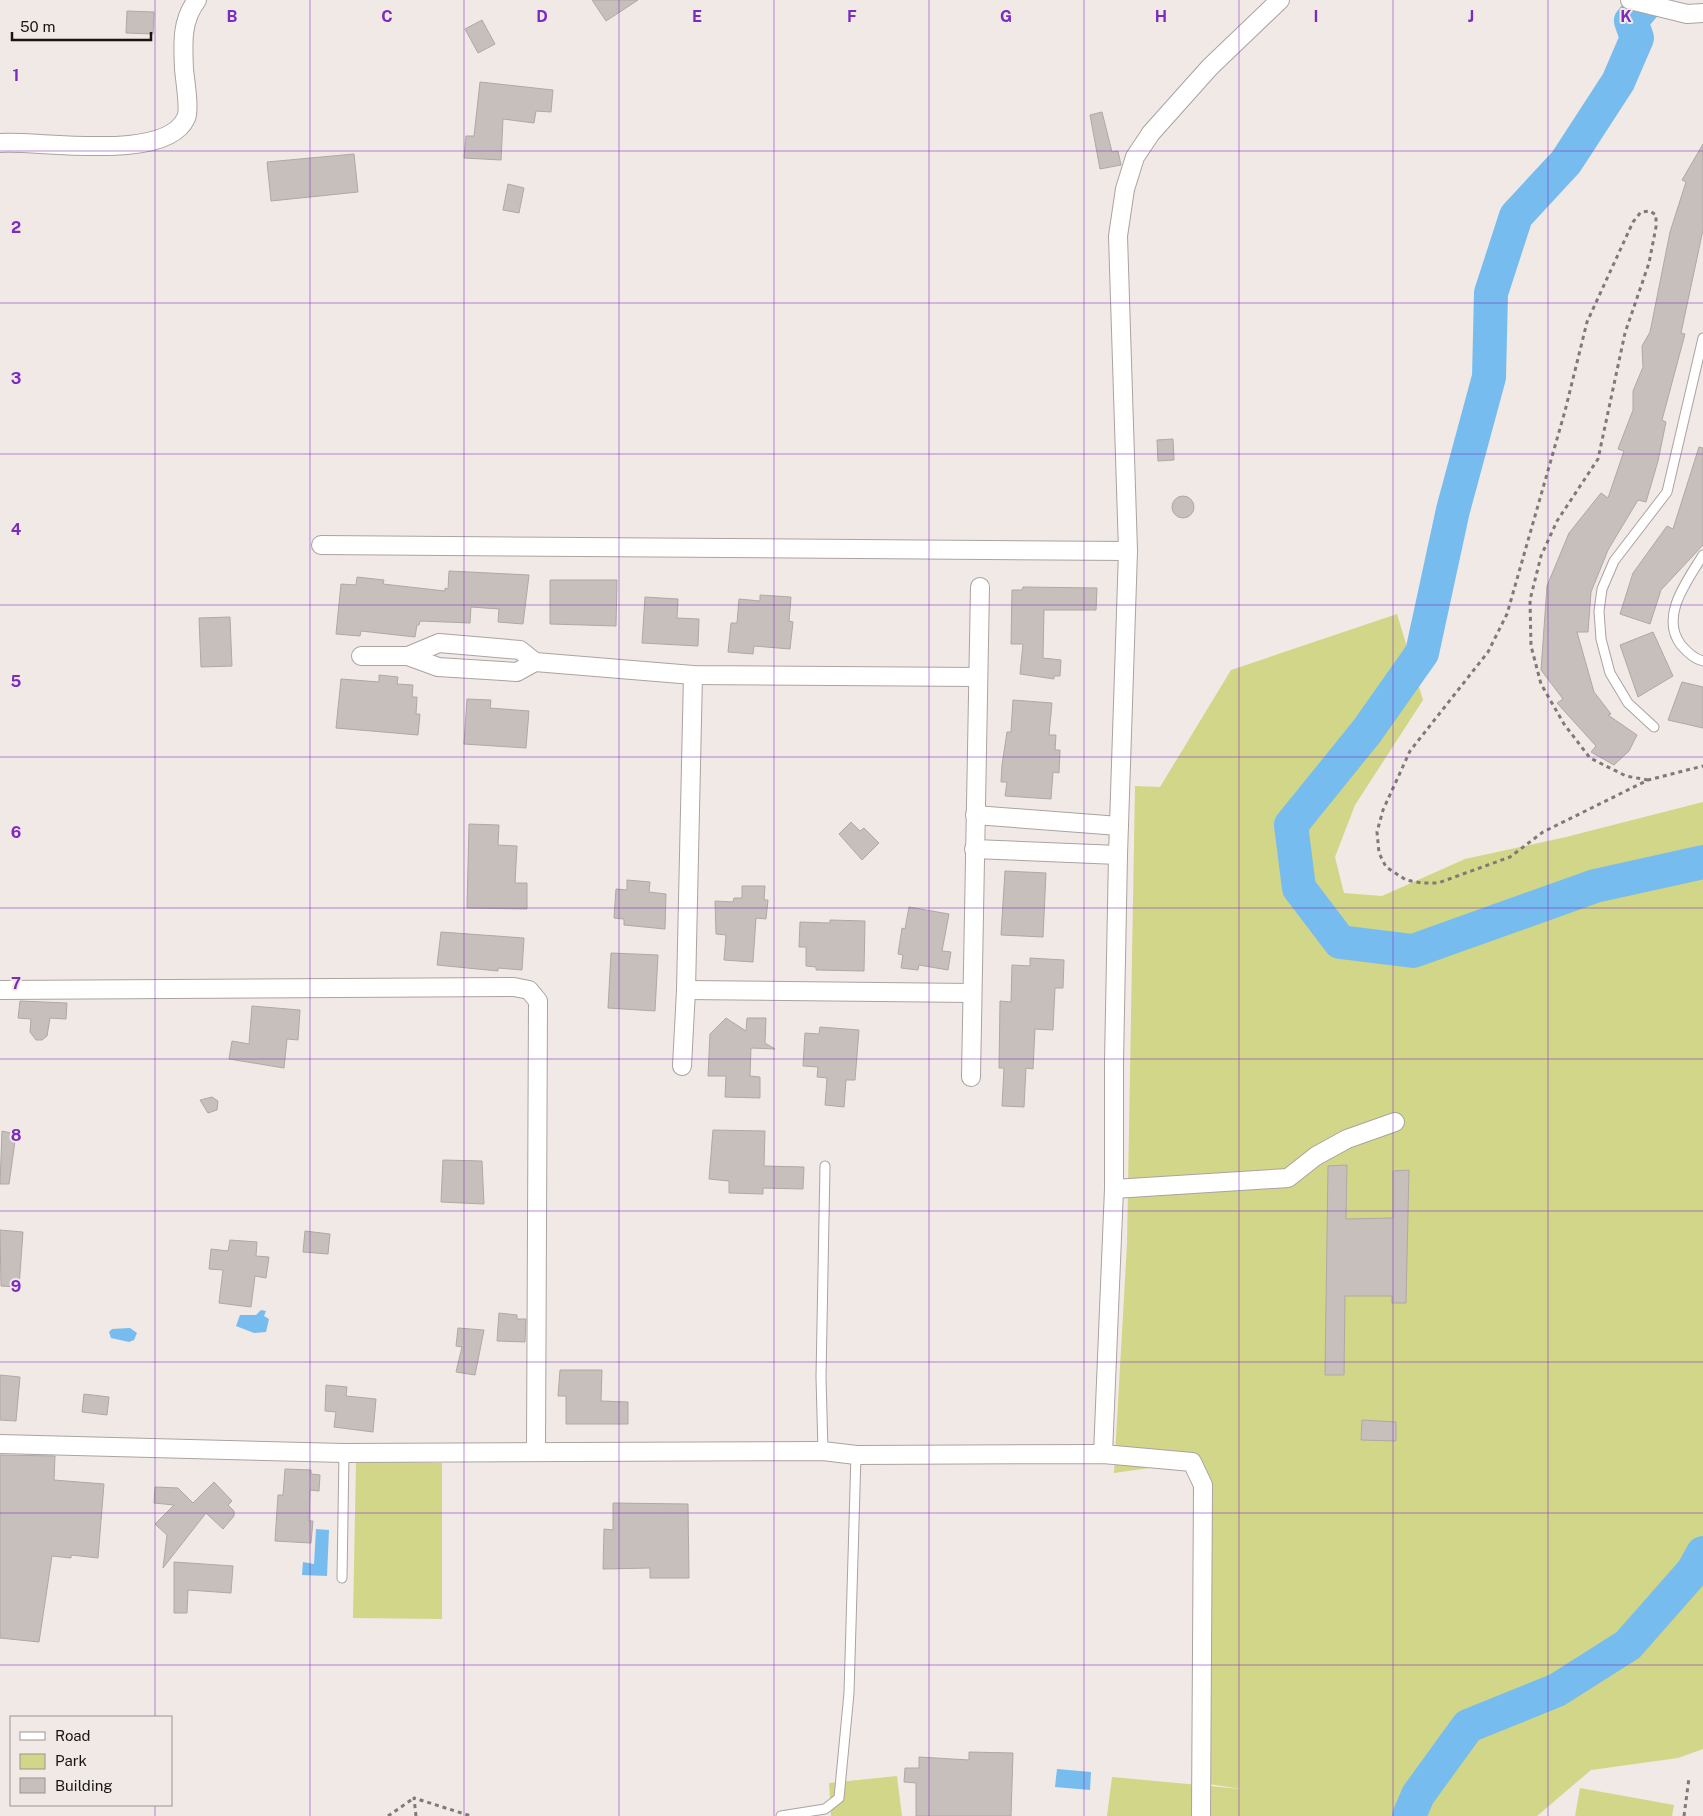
<svg xmlns="http://www.w3.org/2000/svg" width="1703" height="1816" font-family="'Public Sans',sans-serif">
  <style>
    .green { fill: #d2d688 }
    .water { fill: #76bcef }
    .lines { fill: none; stroke-linecap: round; stroke-linejoin: round }
    .river { stroke: #76bcef; stroke-width: 34 }
    .building { fill: #c7bfbb; stroke: #afa8a4 }
    .service-casing { stroke: #aba3a0; stroke-width: 11 }
    .minor-casing { stroke: #aba3a0; stroke-width: 20 }
    .path { stroke: #7f7a77; stroke-width: 3; stroke-dasharray: 4 4; stroke-linecap: butt }
    .service { stroke: #fff; stroke-width: 9 }
    .minor { stroke: #fff; stroke-width: 18 }
    .grid { fill: none; stroke: #7b2cbf; stroke-width: 1; stroke-opacity: 0.55 }
    .grid-label { font-size: 16px; text-anchor: middle; font-weight: bold; fill: #7b2cbf; stroke: #f1e9e5; stroke-width: 4; stroke-linejoin: round; paint-order: stroke }
  </style>
  <rect width="100%" height="100%" fill="#f1e9e5"/>
  <g class="green">
    <path d="M1397,614L1423,700L1355,805L1335,857L1344,893L1382,896L1465,859L1566,837L1703,802V1749L1678,1758L1591,1770L1537,1816H1107L1112,1777L1242,1789L1202,1783L1192,1462L1114,1473L1127,1244L1135,786L1160,787L1231,670Z"/>
    <path d="M356,1461L442,1463V1619L353,1618Z"/>
    <path d="M897,1776L902,1816H831L829,1783Z"/>
    <path d="M1580,1788L1674,1805L1672,1816H1575Z"/>
  </g>
  <g class="water">
    <path d="M261,1310L266,1311L264,1316L269,1319L266,1332L254,1333L236,1326L240,1315H256Z"/>
    <path d="M130,1328L137,1333L134,1340L129,1342L111,1338L109,1332L112,1329Z"/>
    <path d="M316,1529L329,1530L327,1576L302,1575L303,1562L314,1564Z"/>
    <path d="M1057,1769L1091,1772L1090,1790L1055,1787Z"/>
  </g>
  <g class="lines">
    <g class="river">
      <path d="M1649,0L1631,21L1637,38L1618,82L1566,162L1516,216L1491,293L1489,377L1453,510L1422,653L1367,731L1291,825L1299,888L1340,942L1413,951L1595,886L1703,862"/>
      <path d="M1409,1816L1418,1795L1468,1726L1557,1690L1628,1645L1693,1571L1703,1553"/>
    </g>
  </g>
  <g class="building">
    <path d="M592,0H638L606,21Z"/>
    <path d="M127,11L154,12L153,34L126,33Z"/>
    <path d="M482,20L495,44L478,53L465,29Z"/>
    <path d="M480,82L553,90L551,112L536,111L534,123L503,119L501,160L464,158L466,136H474Z"/>
    <path d="M1102,112L1112,152L1118,151L1121,165L1100,169L1090,115Z"/>
    <path d="M1703,144V230L1681,333L1685,334L1662,420L1666,422L1658,461L1646,502L1638,500L1608,550L1591,592L1588,632H1577L1594,692L1611,714L1608,715L1637,735L1629,751L1614,765L1591,752L1596,746L1557,703L1563,699L1541,670L1547,586L1569,533L1601,493L1608,498L1624,451L1618,449L1633,410V391L1643,367L1642,346L1650,332L1670,232L1686,182L1682,180Z"/>
    <path d="M354,154L358,192L271,201L267,162Z"/>
    <path d="M508,184L524,188L519,213L503,210Z"/>
    <path d="M1173,439L1174,460L1158,461L1157,440Z"/>
    <path d="M1699,447L1703,448V545L1661,590L1650,624L1620,614L1633,573L1667,526L1673,529Z"/>
    <circle cx="1183" cy="507" r="11"/>
    <path d="M449,571L529,575L523,624L498,622L499,609L471,607L470,623L420,621L419,625H417L415,637L361,631L360,636L336,634L341,584L356,585L357,577L384,580L383,584L445,591V588L448,589Z"/>
    <path d="M550,580H617L616,626L550,624Z"/>
    <path d="M1023,587L1097,588L1096,610H1044L1043,658L1061,660L1060,676H1054V679L1020,674L1023,644H1011L1012,590H1022Z"/>
    <path d="M760,595L791,597L789,621L793,622L790,649L754,646L753,654L728,652L731,623H737L739,599L760,601Z"/>
    <path d="M645,597L678,599L677,618L699,619L698,646L642,643Z"/>
    <path d="M230,617L232,666L201,667L199,618Z"/>
    <path d="M1653,632L1673,676L1638,697L1620,645Z"/>
    <path d="M379,675L398,677L397,684L413,685L412,697H417L416,714H420L418,735L336,728L341,679L379,682Z"/>
    <path d="M1682,682L1703,687V728L1668,720Z"/>
    <path d="M467,699L491,700L490,708L529,711L526,748L464,744Z"/>
    <path d="M1013,700L1052,703L1049,735H1056L1055,750H1060L1059,773L1053,772L1051,799L1005,796L1007,782H1001L1002,765L1007,732H1011Z"/>
    <path d="M851,822L860,831L864,828L879,843L862,860L839,834Z"/>
    <path d="M469,824L499,825L498,845L517,846L515,883H527V909L467,908Z"/>
    <path d="M1005,871L1046,873L1043,937L1001,935Z"/>
    <path d="M627,880L650,882L649,892L666,894L665,929L624,925V919L614,918L616,889L627,890Z"/>
    <path d="M742,886H765L764,900H768L766,919L756,918L753,962L724,960L726,935L716,934L715,901L733,902L734,898H742Z"/>
    <path d="M909,907L949,914L942,951L951,952L948,970L919,965L918,970L901,968L903,955L898,954L902,928L905,929Z"/>
    <path d="M830,920L865,921L864,971L816,970V967L806,966V947H799L800,922L830,923Z"/>
    <path d="M441,932L524,938L522,970L498,968V971L437,965Z"/>
    <path d="M611,953L658,955L655,1011L608,1008Z"/>
    <path d="M1030,958L1064,960L1063,988H1055L1053,1030L1035,1029L1033,1069L1026,1068L1024,1107L1002,1106L1004,1068H999L1000,1001L1011,1002L1012,965L1030,966Z"/>
    <path d="M20,1001L67,1003L66,1019L50,1018L47,1036L42,1040H36L30,1032L31,1019L18,1018Z"/>
    <path d="M252,1006L300,1010L298,1040L287,1039L284,1068L229,1059L232,1041L249,1044Z"/>
    <path d="M726,1018L746,1031L747,1018H766L765,1043L775,1049L751,1048L750,1076L760,1077V1098L725,1097L726,1076H708L710,1034Z"/>
    <path d="M820,1027L859,1030L855,1080H846L844,1107L825,1105L827,1078L817,1077L818,1067L803,1066L805,1033L819,1034Z"/>
    <path d="M212,1097L218,1101L217,1110L208,1113L200,1100Z"/>
    <path d="M713,1130L765,1131L764,1166L804,1167L803,1189L763,1188V1194L729,1193V1181L709,1179Z"/>
    <path d="M2,1131L16,1134L9,1184H0Z"/>
    <path d="M443,1160L482,1161L484,1204L441,1202Z"/>
    <path d="M1347,1165L1346,1219L1393,1218V1171L1409,1170L1406,1303H1392V1296H1345L1344,1375H1325L1328,1166Z"/>
    <path d="M0,1230L23,1232L19,1287L1,1286Z"/>
    <path d="M305,1231L330,1234L328,1254L303,1252Z"/>
    <path d="M230,1240L257,1242L256,1256L269,1257L266,1278L255,1276L251,1307L219,1303L223,1270L209,1269L211,1249L228,1251Z"/>
    <path d="M499,1313L517,1315V1319H526L525,1342L497,1341Z"/>
    <path d="M458,1328L484,1330L475,1375L456,1372L462,1347L456,1346Z"/>
    <path d="M560,1370H602L601,1401L628,1402V1424H566V1396H558Z"/>
    <path d="M0,1375L20,1377L16,1421L0,1420Z"/>
    <path d="M326,1385L347,1387L346,1396L376,1399L373,1432L334,1427L336,1412L325,1411Z"/>
    <path d="M84,1394L109,1397L107,1415L82,1412Z"/>
    <path d="M1362,1420L1396,1422V1441L1361,1440Z"/>
    <path d="M0,1455L55,1456L54,1480L104,1484L98,1558L71,1555V1558L52,1556L39,1642L0,1638Z"/>
    <path d="M285,1469L311,1470V1474L320,1475L319,1491L310,1490L309,1521H313L311,1543L275,1541L278,1495H283Z"/>
    <path d="M214,1482L232,1501L228,1505L234,1511V1516L223,1529L206,1513L163,1568L167,1535L155,1524L174,1505L154,1503L155,1487L178,1488L193,1503Z"/>
    <path d="M613,1503L688,1504L689,1578H650V1568L603,1569L604,1529L613,1530Z"/>
    <path d="M174,1562L233,1566L231,1593L188,1590L187,1613H174Z"/>
    <path d="M969,1752L1013,1753L1011,1816H916V1783L904,1782L905,1768H919V1757L969,1760Z"/>
  </g>
  <g class="lines">
    <defs>
      <g id="service">
        <path d="M1703,555C1688,580 1659,616 1681,645C1687,652 1694,659 1703,661"/>
        <path d="M1654,727L1628,703L1610,673L1601,639L1599,611L1602,589L1614,561L1667,492L1703,338"/>
        <path d="M823,1451L821,1377L825,1166"/>
        <path d="M342,1578L344,1453"/>
        <path d="M781,1816L825,1809L839,1798L849,1693L856,1455"/>
      </g>
      <g id="minor">
        <path d="M1630,0L1687,14L1703,13"/>
        <path d="M0,143C40,140 166,163 186,118C190,110 185,80 184,69C183,44 181,21 197,0"/>
        <path d="M321,545L1128,551"/>
        <path d="M361,656H408L439,643L520,650L535,662L693,675L978,677"/>
        <path d="M408,656L438,667L517,672L535,662"/>
        <path d="M975,815L1119,826"/>
        <path d="M974,849L1118,855"/>
        <path d="M0,990L514,987L529,990L538,1001L536,1451"/>
        <path d="M686,990L972,993"/>
        <path d="M682,1066L686,990L693,675"/>
        <path d="M971,1077L980,587"/>
        <path d="M1114,1189L1288,1178L1316,1156L1347,1139L1395,1122"/>
        <path d="M0,1444L344,1453L823,1451L856,1455L1103,1454L1192,1462L1203,1485L1201,1816"/>
        <path d="M1103,1454L1114,1189V1062L1118,855L1128,551L1118,236L1125,189L1135,157L1151,133L1210,67L1280,0"/>
      </g>
    </defs>
    <use href="#service" class="service-casing"/>
    <use href="#minor" class="minor-casing"/>
    <g class="path">
      <path d="M1648,780L1626,776L1590,758L1564,724L1541,684L1531,646L1530,600L1541,556L1557,521L1598,459L1625,333L1649,263L1656,227V215L1650,211L1641,212L1633,222L1587,322L1565,411L1507,614L1488,652L1410,751L1383,810L1377,832L1379,853L1386,867L1406,880L1422,883H1438L1510,857L1543,832L1648,780L1703,766"/>
      <path d="M388,1816L414,1798"/>
      <path d="M416,1816L414,1798L471,1816"/>
      <path d="M1684,1816L1689,1778"/>
    </g>
    <use href="#service" class="service"/>
    <use href="#minor" class="minor"/>
  </g>
  <path class="grid" d="M155,0V1717M310,0V1816M464,0V1816M619,0V1816M774,0V1816M929,0V1816M1084,0V1816M1239,0V1816M1393,0V1816M1548,0V1816M0,151H1703M0,303H1703M0,454H1703M0,605H1703M0,757H1703M0,908H1703M0,1059H1703M0,1211H1703M0,1362H1703M0,1513H1703M0,1665H1703M155,1805V1816"/>
  <g class="grid-label">
    <text x="232" y="22">B</text>
    <text x="387" y="22">C</text>
    <text x="542" y="22">D</text>
    <text x="697" y="22">E</text>
    <text x="852" y="22">F</text>
    <text x="1006" y="22">G</text>
    <text x="1161" y="22">H</text>
    <text x="1316" y="22">I</text>
    <text x="1471" y="22">J</text>
    <text x="1626" y="22">K</text>
    <text x="16" y="81">1</text>
    <text x="16" y="233">2</text>
    <text x="16" y="384">3</text>
    <text x="16" y="535">4</text>
    <text x="16" y="687">5</text>
    <text x="16" y="838">6</text>
    <text x="16" y="989">7</text>
    <text x="16" y="1141">8</text>
    <text x="16" y="1292">9</text>
  </g>
  <rect x="10" y="1716" width="162" height="90" fill="#f1e9e5" stroke="#9a9491"/>
  <rect x="20" y="1732" width="25" height="8" fill="#ffffff" stroke="#9a9491"/>
  <text x="55" y="1741" font-size="15" fill="#181513">Road</text>
  <rect x="20" y="1754" width="25" height="15" fill="#d2d688" stroke="#9a9491"/>
  <text x="55" y="1766" font-size="15" fill="#181513">Park</text>
  <rect x="20" y="1778" width="25" height="15" fill="#c7bfbb" stroke="#9a9491"/>
  <text x="55" y="1791" font-size="15" fill="#181513">Building</text>
  <path d="M12 32v8h139v-8" fill="none" stroke="#181513" stroke-width="2.5"/>
  <text x="20" y="32" font-size="15" fill="#181513" stroke="#f1e9e5" stroke-width="4" paint-order="stroke">50 m</text>
</svg>
